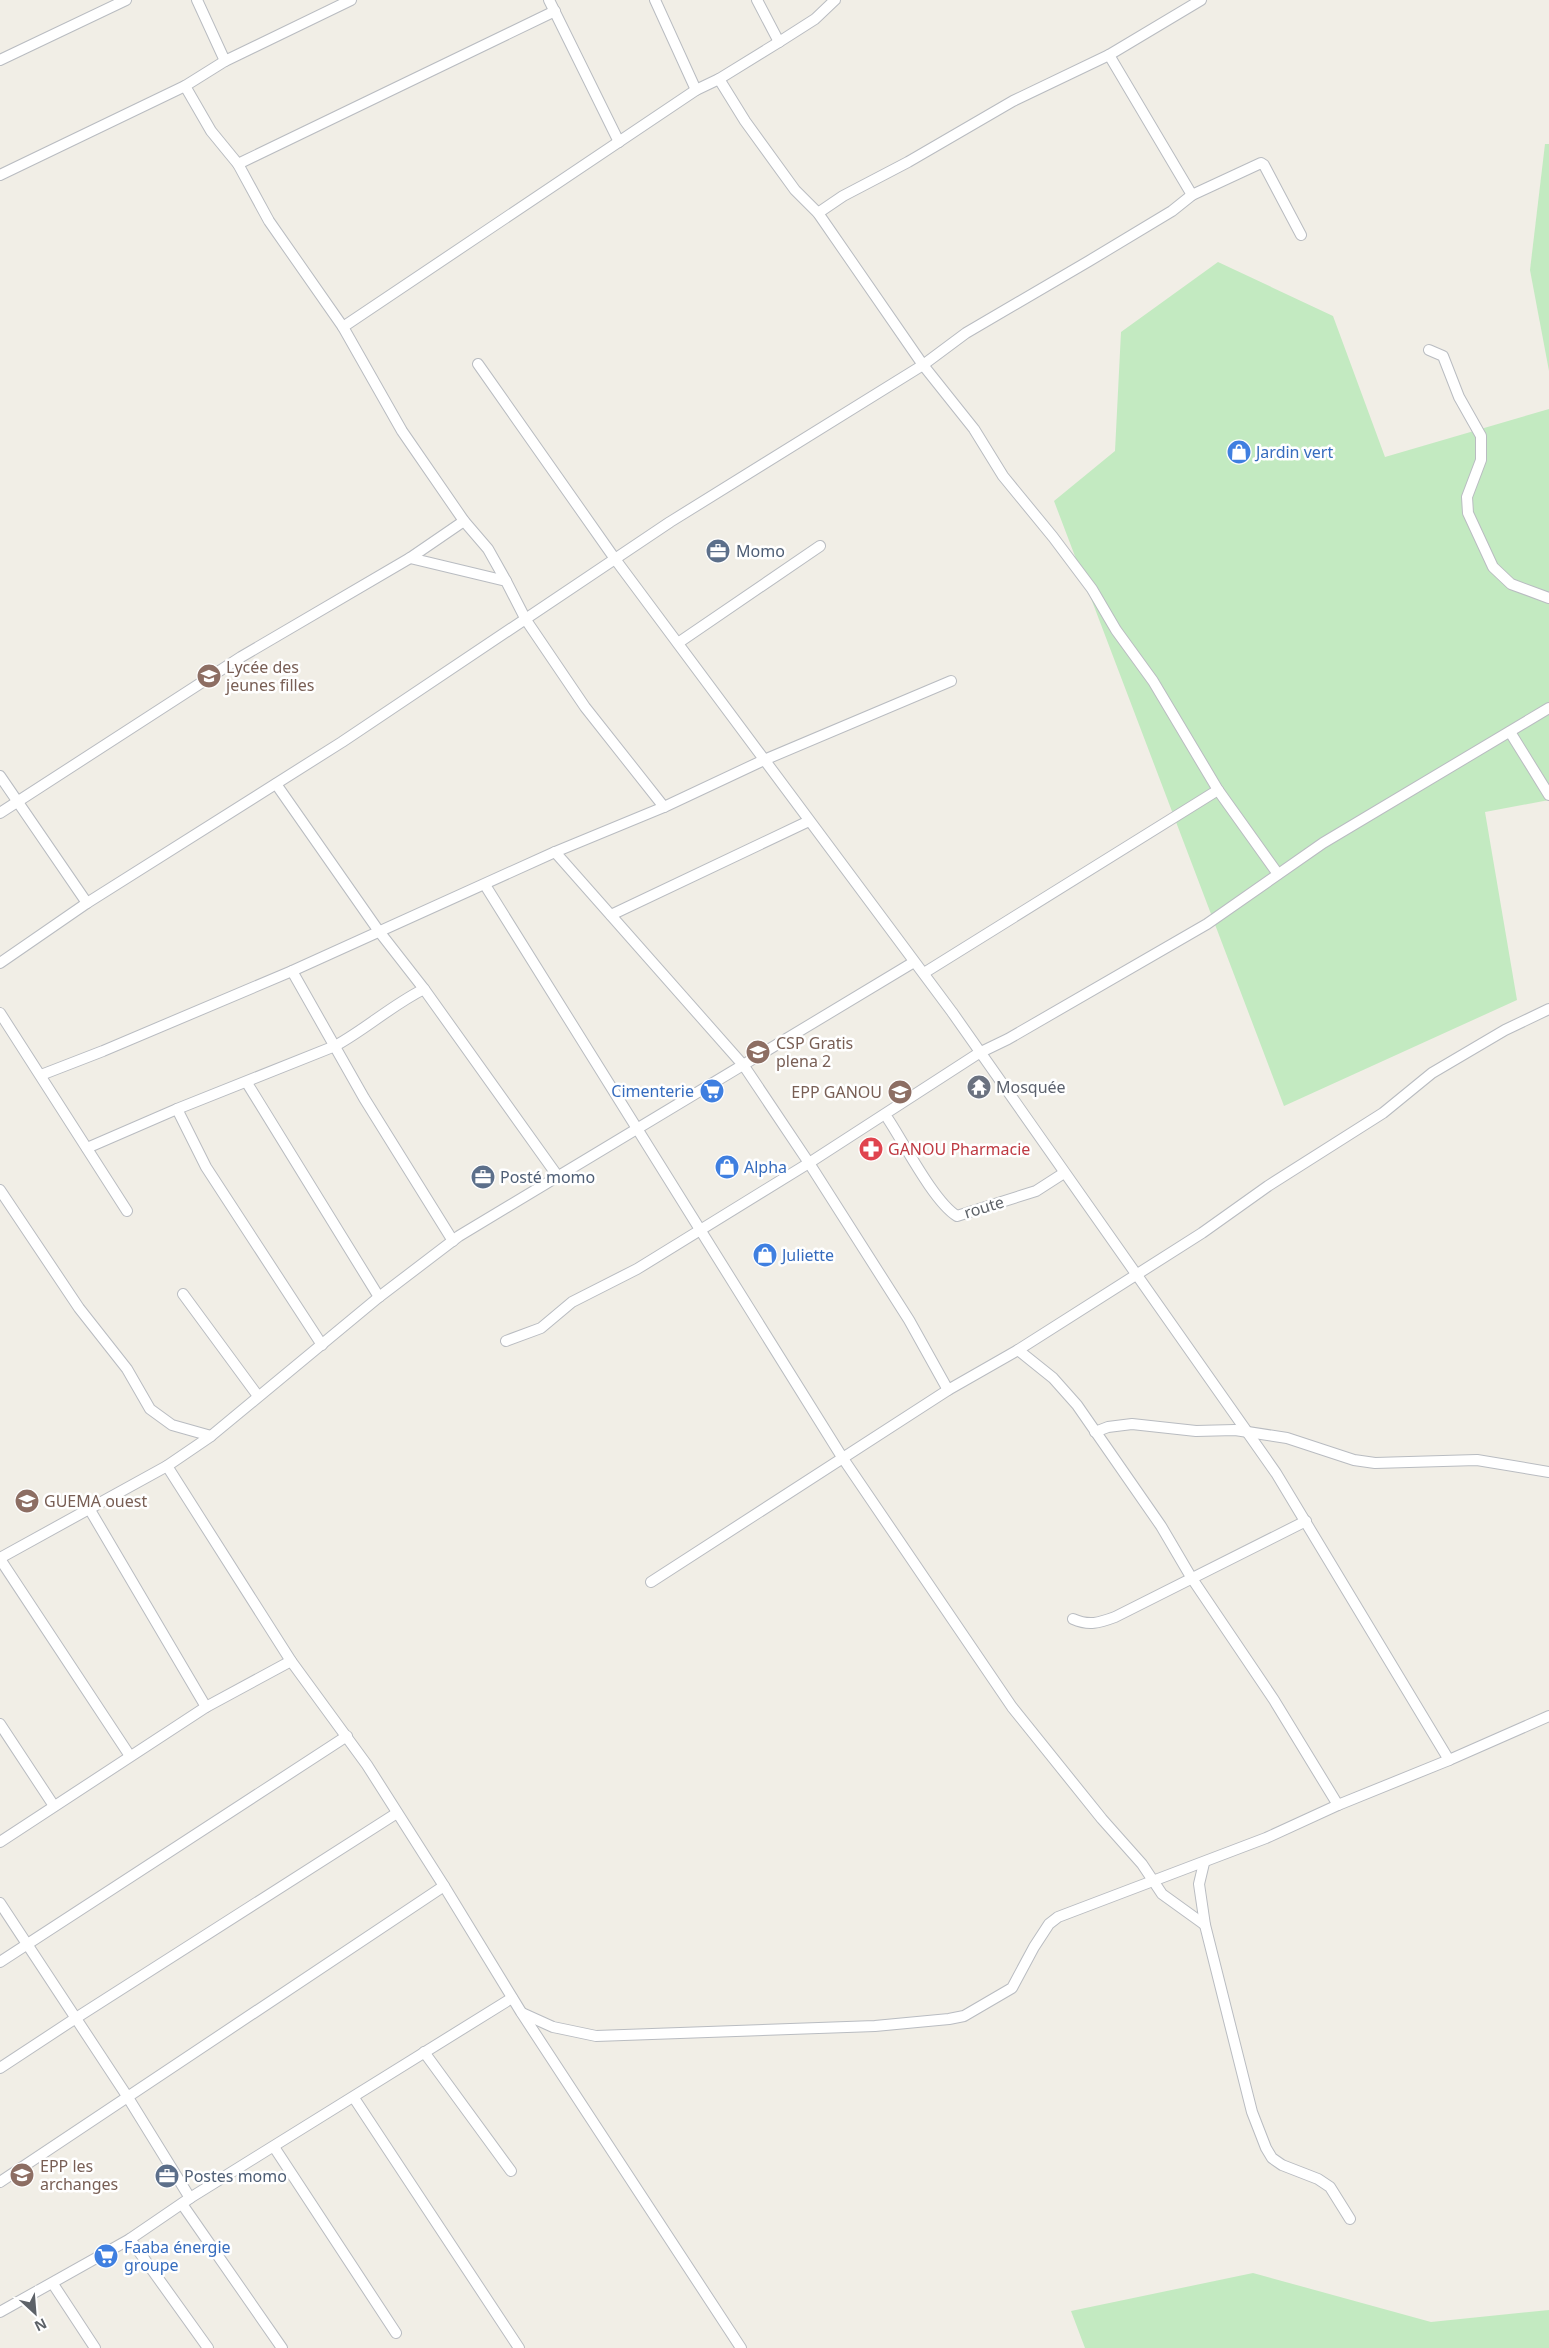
<svg xmlns="http://www.w3.org/2000/svg" width="1549" height="2348" font-family="'Noto Sans',sans-serif">
  <style>
    .green { fill: #c3eac1 }
    .lines { fill: none; stroke-linecap: round; stroke-linejoin: round }
    .minor-casing { stroke: #b9bcc1; stroke-width: 12 }
    .minor { stroke: #fff; stroke-width: 10 }
    .labels { text-anchor: middle; stroke-width: 5; stroke-linejoin: round; paint-order: stroke }
    .shop-label { font-size: 16px; fill: #366cbe; stroke: #fff; text-anchor: start }
    .service-label { font-size: 16px; fill: #4e5e75; stroke: #fff; text-anchor: start }
    .education-label { font-size: 16px; fill: #785e54; stroke: #fff; text-anchor: start }
    .worship-label { font-size: 16px; fill: #5b616d; stroke: #fff; text-anchor: start }
    .health-label { font-size: 16px; fill: #be3a42; stroke: #fff; text-anchor: start }
    .street-label { font-size: 16px; fill: #5d6268; stroke: #fff }
  </style>
  <rect width="100%" height="100%" fill="#f1eee6"/>
  <g class="green">
    <path d="M1545,144H1549V371L1530,270Z"/>
    <path d="M1218,262L1333,316L1385,457L1549,409V800L1485,812L1517,1000L1284,1106L1054,501L1115,451L1121,332Z"/>
    <path d="M1253,2273L1431,2322L1549,2310V2348H1085L1071,2311Z"/>
  </g>
  <g class="lines">
    <defs>
      <g id="minor">
        <path d="M197,0L225,61L351,0"/>
        <path d="M549,0L619,142"/>
        <path d="M655,0L696,90"/>
        <path d="M757,0L779,42"/>
        <path d="M1109,55L1192,195"/>
        <path d="M0,60L126,0"/>
        <path d="M719,79L745,121L795,190L818,213L923,365L974,429L1003,476L1053,537L1092,589L1116,630L1153,681L1218,790L1278,874"/>
        <path d="M185,86L211,131L238,164L269,221L343,327"/>
        <path d="M238,164L555,11"/>
        <path d="M0,175L185,86L225,61"/>
        <path d="M818,213L843,196L908,162L1013,101L1109,55L1201,0"/>
        <path d="M1429,350L1443,356L1459,397L1481,436V460L1467,497L1468,513L1493,567L1511,584L1549,598"/>
        <path d="M478,364L615,559L952,1012L1276,1473L1449,1760L1549,1716"/>
        <path d="M410,558L506,581L526,620L585,707L664,807"/>
        <path d="M506,581L488,549L464,521L402,431L343,327L696,90L719,79L779,42L815,19L835,0"/>
        <path d="M678,643L820,546"/>
        <path d="M1510,732L1549,795"/>
        <path d="M0,776L87,903"/>
        <path d="M276,784L378,930L424,989L559,1178"/>
        <path d="M0,813L241,657L410,558L464,521"/>
        <path d="M555,852L744,1066L809,1163L909,1320L948,1390"/>
        <path d="M485,885L842,1457L1012,1707L1102,1819L1142,1864L1162,1894L1205,1925"/>
        <path d="M611,915L809,821"/>
        <path d="M0,963L87,903L342,742L670,522L923,365L966,333L1089,261L1172,211L1192,195L1261,163L1264,165L1301,235"/>
        <path d="M292,971L364,1098L453,1241"/>
        <path d="M924,973L1218,790"/>
        <path d="M0,1013L127,1211"/>
        <path d="M41,1075L103,1051L292,971L555,852L664,807L764,760L951,681"/>
        <path d="M247,1083L379,1297"/>
        <path d="M177,1109L206,1167L322,1345"/>
        <path d="M888,1119C904,1143 934,1202 957,1216L1036,1191L1064,1173"/>
        <path d="M87,1148L177,1109L335,1046C366,1029 392,1005 424,989"/>
        <path d="M0,1190L79,1308L127,1369L150,1409L172,1425L211,1436"/>
        <path d="M183,1294L258,1396"/>
        <path d="M506,1341L541,1328L572,1302L637,1269L809,1163L979,1053L1008,1039L1207,924L1323,843L1549,708"/>
        <path d="M1018,1350L1053,1378L1077,1405L1161,1526L1191,1577L1274,1700L1338,1805"/>
        <path d="M1095,1432L1108,1427L1132,1424L1196,1431L1235,1430L1287,1438L1354,1460L1375,1463L1477,1460L1549,1472"/>
        <path d="M167,1466L291,1661L367,1765L444,1886L521,2012L741,2348"/>
        <path d="M90,1510L206,1707"/>
        <path d="M0,1558L167,1466L211,1436L379,1297L459,1236L914,962"/>
        <path d="M0,1559L130,1756"/>
        <path d="M651,1582L948,1390L1018,1350L1202,1233L1268,1186L1383,1113L1432,1073L1505,1030L1549,1009"/>
        <path d="M1073,1619C1089,1626 1099,1623 1115,1617L1306,1521"/>
        <path d="M0,1724L54,1806"/>
        <path d="M0,1842L206,1707L291,1661"/>
        <path d="M1204,1863L1199,1884L1205,1925L1252,2112L1266,2148L1272,2158L1282,2165L1318,2179L1330,2187L1350,2219"/>
        <path d="M0,1903L127,2096L190,2198"/>
        <path d="M0,1962L347,1736"/>
        <path d="M522,2013L553,2027L596,2036L875,2026L949,2019L964,2016L1012,1988L1034,1947L1049,1924L1058,1917L1266,1838L1338,1805L1449,1760"/>
        <path d="M424,2052L511,2171"/>
        <path d="M0,2068L76,2018L397,1813"/>
        <path d="M354,2098L519,2348"/>
        <path d="M274,2147L396,2333"/>
        <path d="M0,2182L444,1886"/>
        <path d="M182,2204L282,2348"/>
        <path d="M130,2239L208,2348"/>
        <path d="M53,2284L95,2348"/>
        <path d="M0,2312L130,2239L190,2198L512,1998"/>
      </g>
    </defs>
    <use href="#minor" class="minor-casing"/>
    <use href="#minor" class="minor"/>
  </g>
  <defs>
    <symbol id="shop-disc" viewBox="-11 -11 22 22"><circle r="9.5" fill="#3f7fe0" stroke="#fff"/><path d="M-5-2.5h2.3a2.7 3.5 0 0 1 5.4 0H5L5.5 6h-11ZM-1.5-2.5h3a1.5 2.3 0 0 0-3 0Z" fill="#fff"/></symbol>
    <symbol id="office-disc" viewBox="-11 -11 22 22"><circle r="9.5" fill="#5c6f8a" stroke="#fff"/><path d="M-6-3h4V-5.5h4V-3h4V5H-6ZM-1-4.5V-3h2v-1.5ZM-6 0V1H6V0Z" fill="#fff"/></symbol>
    <symbol id="school-disc" viewBox="-11 -11 22 22"><circle r="9.5" fill="#8d6e63" stroke="#fff"/><path d="M0-5L7-2L0 1L-7-2ZM-4 1L0 2.5L4 1V4Q0 6-4 4Z" fill="#fff"/></symbol>
    <symbol id="temple-disc" viewBox="-11 -11 22 22"><circle r="9.5" fill="#6b7280" stroke="#fff"/><path d="M0-6L5-2H3V0L6.5 2.5H4V6H1.5V3h-3V6H-4V2.5H-6.5L-3 0V-2H-5Z" fill="#fff"/></symbol>
    <symbol id="supermarket-disc" viewBox="-11 -11 22 22"><circle r="9.5" fill="#3f7fe0" stroke="#fff"/><path d="M-6-5.5h2.5l.6 2H6L4.5 2H-2.5L-4.4-4H-6ZM-1.5 3.2a1.3 1.3 0 1 0 .1 0ZM3 3.2a1.3 1.3 0 1 0 .1 0Z" fill="#fff"/></symbol>
    <symbol id="pharmacy-disc" viewBox="-11 -11 22 22"><circle r="9.5" fill="#e0444e" stroke="#fff"/><path d="M-2-6h4v4h4v4h-4v4h-4v-4h-4v-4h4Z" fill="#fff"/></symbol>
  </defs>
  <g fill-rule="evenodd">
    <use href="#shop-disc" x="1225" y="438" width="28" height="28"/>
    <use href="#office-disc" x="704" y="537" width="28" height="28"/>
    <use href="#school-disc" x="195" y="662" width="28" height="28"/>
    <use href="#school-disc" x="744" y="1038" width="28" height="28"/>
    <use href="#temple-disc" x="965" y="1073" width="28" height="28"/>
    <use href="#supermarket-disc" x="698" y="1077" width="28" height="28"/>
    <use href="#school-disc" x="886" y="1078" width="28" height="28"/>
    <use href="#pharmacy-disc" x="857" y="1135" width="28" height="28"/>
    <use href="#shop-disc" x="713" y="1153" width="28" height="28"/>
    <use href="#office-disc" x="469" y="1163" width="28" height="28"/>
    <use href="#shop-disc" x="751" y="1241" width="28" height="28"/>
    <use href="#school-disc" x="13" y="1487" width="28" height="28"/>
    <use href="#school-disc" x="8" y="2161" width="28" height="28"/>
    <use href="#office-disc" x="153" y="2162" width="28" height="28"/>
    <use href="#supermarket-disc" x="92" y="2242" width="28" height="28"/>
  </g>
  <g class="labels">
    <g class="shop-label">
      <text x="1256" y="458">Jardin vert</text>
      <text x="694" y="1097" text-anchor="end">Cimenterie</text>
      <text x="744" y="1173">Alpha</text>
      <text x="782" y="1261">Juliette</text>
      <text x="124" y="2253">Faaba énergie<tspan x="124" dy="18">groupe</tspan></text>
    </g>
    <g class="service-label">
      <text x="736" y="557">Momo</text>
      <text x="500" y="1183">Posté momo</text>
      <text x="184" y="2182">Postes momo</text>
    </g>
    <g class="education-label">
      <text x="226" y="673">Lycée des<tspan x="226" dy="18">jeunes filles</tspan></text>
      <text x="776" y="1049">CSP Gratis<tspan x="776" dy="18">plena 2</tspan></text>
      <text x="882" y="1098" text-anchor="end">EPP GANOU</text>
      <text x="44" y="1507">GUEMA ouest</text>
      <text x="40" y="2172">EPP les<tspan x="40" dy="18">archanges</tspan></text>
    </g>
    <g class="worship-label">
      <text x="996" y="1093">Mosquée</text>
    </g>
    <g class="health-label">
      <text x="888" y="1155">GANOU Pharmacie</text>
    </g>
    <g class="street-label">
      <text transform="translate(984 1207) rotate(-17)" y="6">route</text>
    </g>
  </g>
  <g transform="translate(35 2313) rotate(154)" stroke="#ffffff" stroke-width="4" paint-order="stroke">
  <path d="M0-4L9 19L0 12L-9 19Z" fill="#5d6268"/>
  <text y="-8" font-size="14" font-weight="bold" text-anchor="middle" fill="#5d6268">N</text>
  </g>
</svg>
